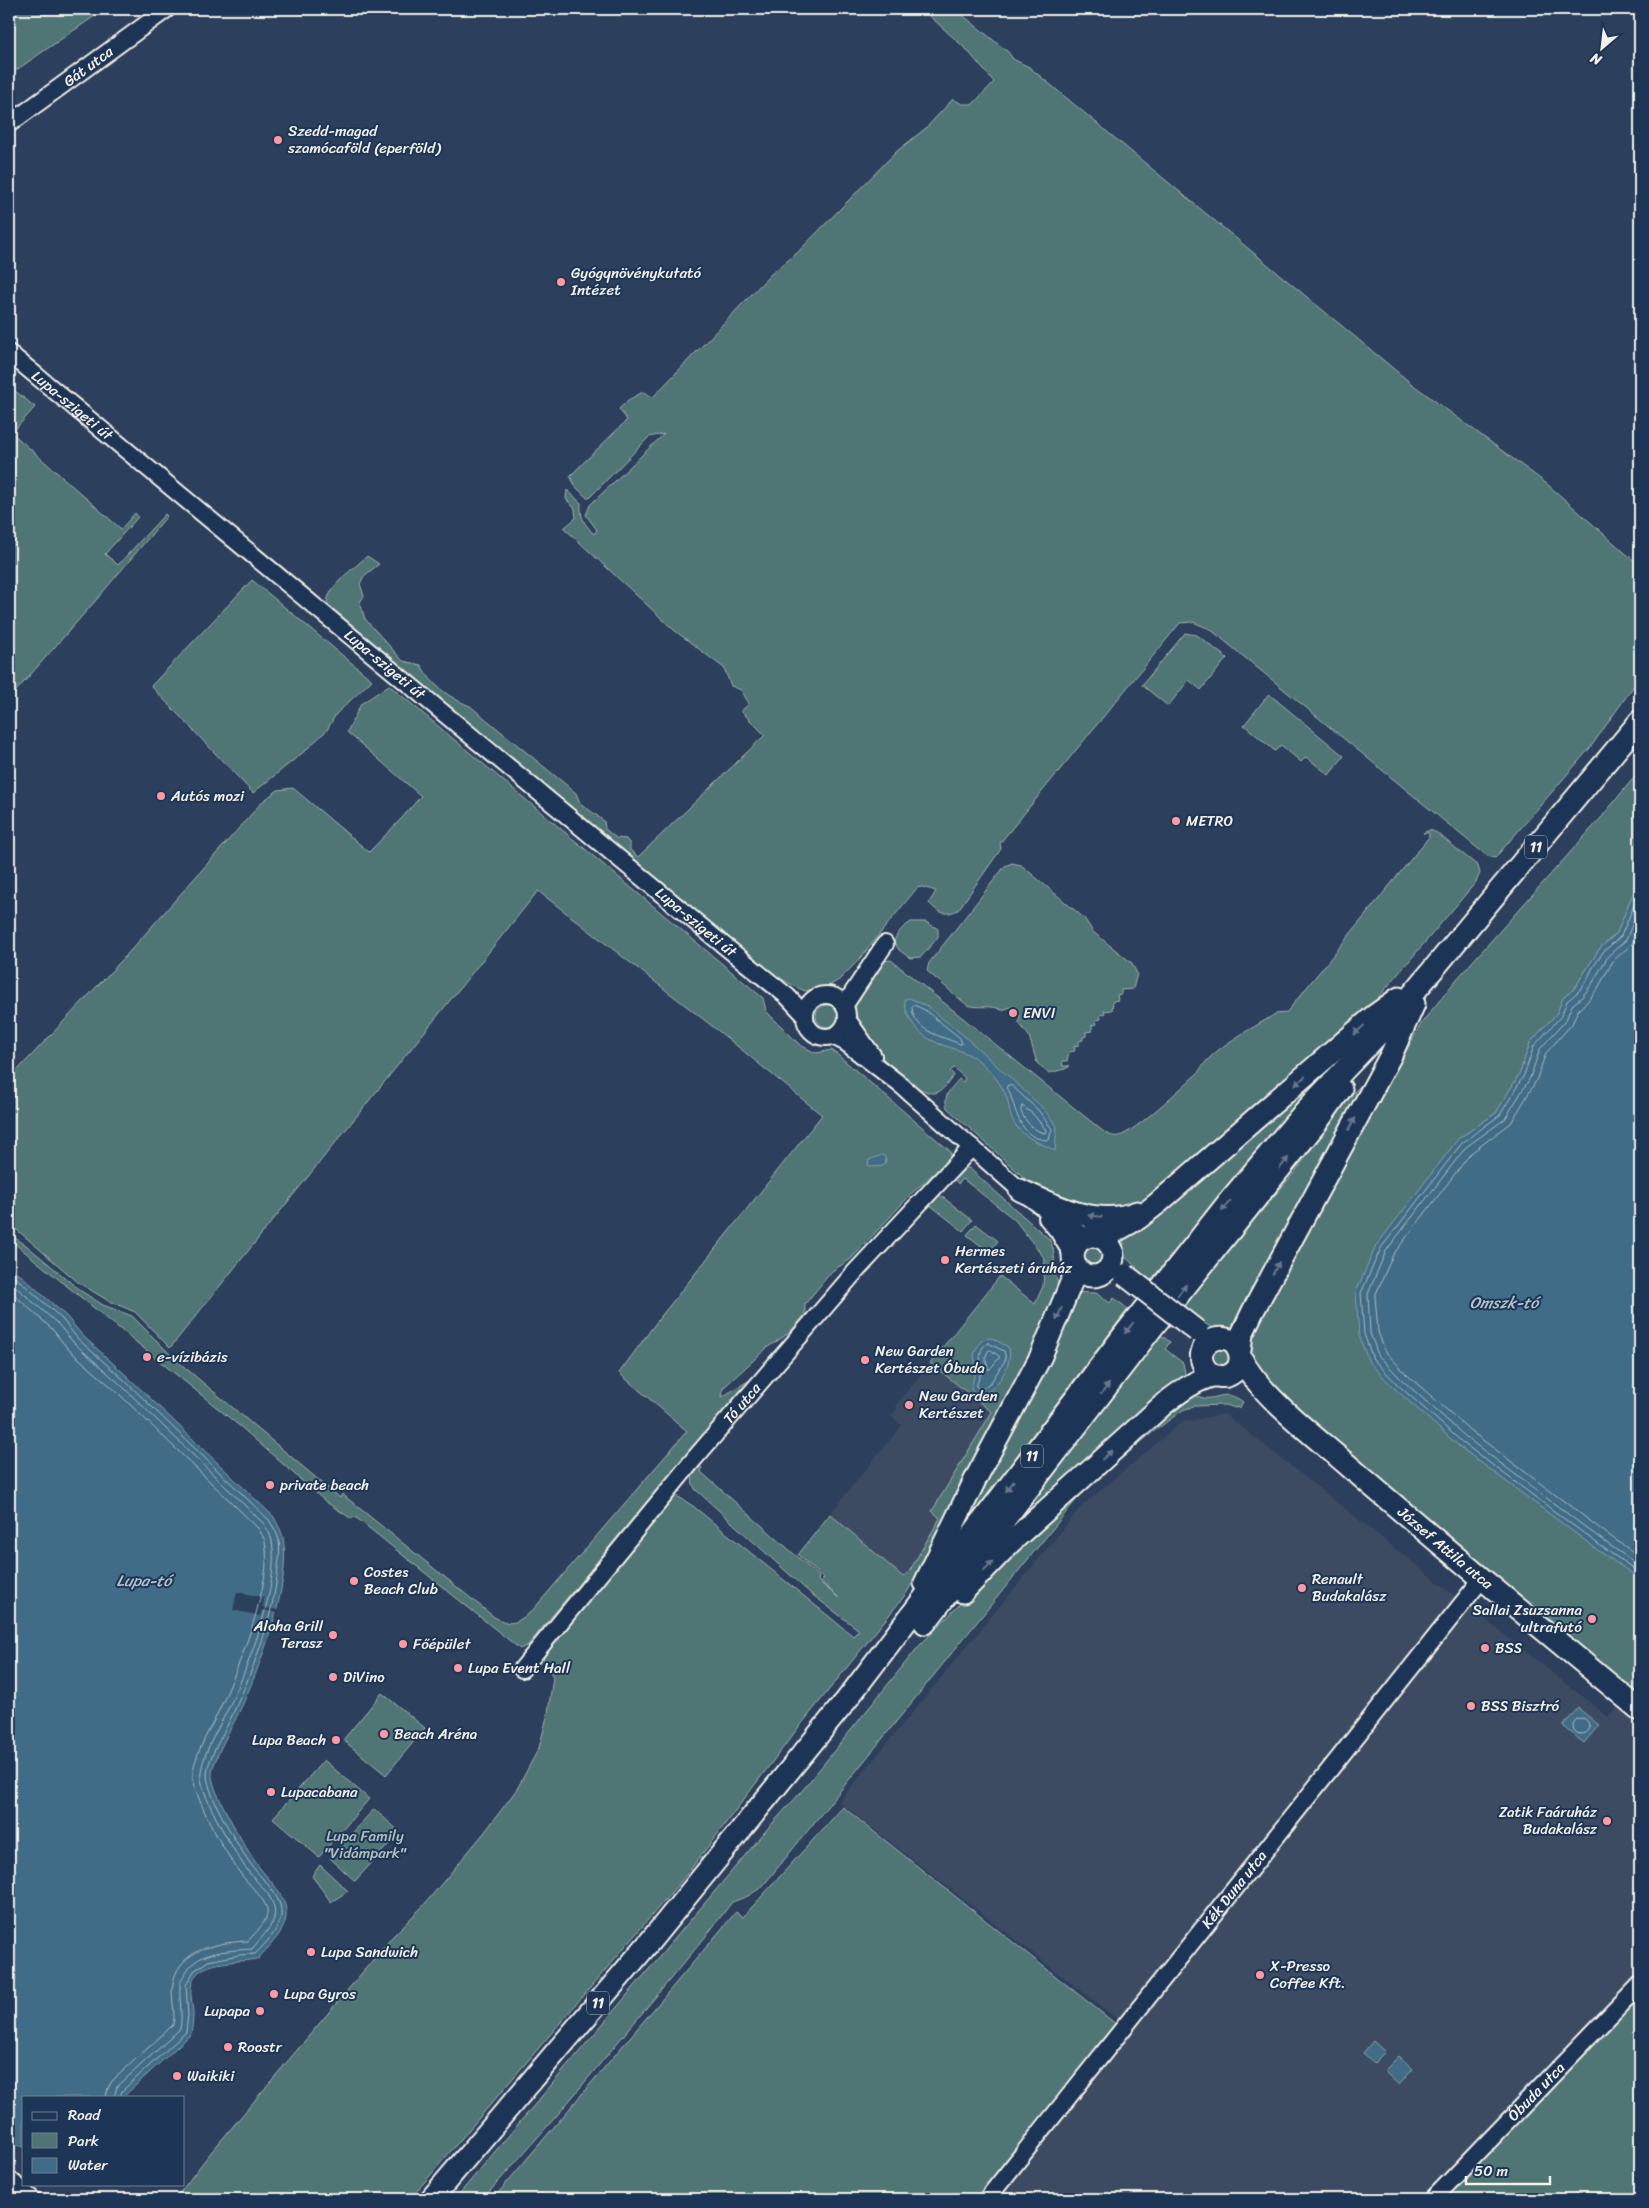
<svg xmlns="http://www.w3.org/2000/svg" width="1649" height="2208" font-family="Sriracha,sans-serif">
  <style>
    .built { fill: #3e4b62 }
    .green { fill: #507475; stroke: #a2b2ae }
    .water { fill: #416c87; stroke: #89a1ae }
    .pier { fill: #2c3f5c }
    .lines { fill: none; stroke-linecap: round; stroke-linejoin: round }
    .shore { stroke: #acbcc1; stroke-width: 1 }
    .minor-casing { stroke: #f4f1e8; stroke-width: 20 }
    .major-casing { stroke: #f4f1e8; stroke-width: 25 }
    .minor { stroke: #1d3557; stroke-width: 16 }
    .major { stroke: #1d3557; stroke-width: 21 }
    .major-bridge-casing { stroke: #f4f1e8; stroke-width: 25; stroke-linecap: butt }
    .major-bridge { stroke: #1d3557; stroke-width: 21 }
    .oneway { fill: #68778a }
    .poi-dot { fill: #ff9aa2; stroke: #1d3557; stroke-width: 2 }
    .labels { text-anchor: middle; stroke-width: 4; stroke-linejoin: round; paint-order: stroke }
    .shield { fill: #1d3557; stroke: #b4b9bc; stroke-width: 1 }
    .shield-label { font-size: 14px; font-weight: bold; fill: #f4f1e8 }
    .street-label { font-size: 15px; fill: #f4f1e8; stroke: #1d3557 }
    .poi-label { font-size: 15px; fill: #f4f1e8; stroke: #1d3557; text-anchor: start }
    .park-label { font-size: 15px; fill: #b2bfba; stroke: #1d3557 }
    .water-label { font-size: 16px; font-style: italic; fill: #b5c2c6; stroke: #1d3557 }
  </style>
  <rect width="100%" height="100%" fill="#2c3f5c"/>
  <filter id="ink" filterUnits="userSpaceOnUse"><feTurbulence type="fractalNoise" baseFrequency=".02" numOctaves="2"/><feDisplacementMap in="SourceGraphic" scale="10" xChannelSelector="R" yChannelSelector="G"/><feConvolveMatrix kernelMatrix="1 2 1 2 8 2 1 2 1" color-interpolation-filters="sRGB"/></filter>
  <g filter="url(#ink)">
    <g class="built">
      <path d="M930,1363L996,1416L909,1582L830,1514L902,1425L891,1416L898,1408L895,1406Z"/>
      <path d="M1225,1414L1608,1717L1619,1706L1640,1724V1976L1597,2022L1445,2199H997L1130,2029L839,1802L1082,1506L1182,1422Z"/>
    </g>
    <g class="green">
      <path d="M9,9H105L9,75Z"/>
      <path d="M922,9H955L1008,52L1013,59L1029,67L1412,384L1547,484L1640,566V677L1590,748L1495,858L1487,856L1210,629L1193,622L1180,623L1000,843L1001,849L958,910C946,916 938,913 929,903L936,891L922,887L917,888L856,963L839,980L827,987L805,991L796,987L769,972L740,950L327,609C324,587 353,570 367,556L379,564L364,576L360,584L364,596L360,602L365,619L403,661L421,665C432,686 450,698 470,706L576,793L580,803L604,821L605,829L616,838L626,839L630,844V850L638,857L765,735L741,711L749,704L741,690L731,686L724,668L674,630L564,528L576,518L575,509L566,499L567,490L581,503C580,517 584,524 594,534L597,530L586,515L590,505L664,434L649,437L588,499L576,487L570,476L627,420L619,409L628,400L643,392L653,397L771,274L797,253L896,152L926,128L953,99L962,104H973L994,82L967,50Z"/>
      <path d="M9,386L35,407L12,433L121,529L135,513L138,517L105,554L118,565L165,514L167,516L97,599L9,699Z"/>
      <path d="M252,580L372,680L336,714L327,730L306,750L253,793L151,686Z"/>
      <path d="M1185,633L1197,635L1227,658L1201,690L1189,680L1168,706L1142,685Z"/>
      <path d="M389,685L763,998L766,1011L800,1045L816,1053L832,1050L950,1151L951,1158L912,1193L851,1259L832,1271L805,1304V1315L789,1333L768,1347L723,1388L722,1397L753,1378L750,1387L668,1476L528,1645L520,1649L354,1516L352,1519L326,1502L242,1428L9,1239V1234L26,1245L81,1291L103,1305L132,1316L176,1360L340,1498L342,1494L494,1617C513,1627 516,1623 532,1611L687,1431L619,1373L658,1320L822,1115L721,1033L538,891L170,1348L135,1312L107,1300L79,1283L9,1223V1079L123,959L263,801L278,790L293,788L369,852L402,818L421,796L347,732L361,704Z"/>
      <path d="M1269,694L1344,756L1329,775L1306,757L1301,762L1281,745L1275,751L1244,725Z"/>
      <path d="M1640,770V881L1632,896L1617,933L1600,948L1574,989L1563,998L1557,1013L1530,1043L1520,1073L1496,1113L1458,1139L1425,1415L1460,1447L1560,1521L1640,1564V1700L1274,1392L1254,1370L1250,1349L1251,1328L1274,1280L1423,1021L1456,980L1601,818Z"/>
      <path d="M1430,830L1437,833L1478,866L1480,873L1476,882L1360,1019L1149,1202L1099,1212L1038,1190L947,1108C943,1094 951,1089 959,1079L963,1082L965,1078L954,1068L950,1071L954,1075C949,1081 943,1092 935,1093C914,1096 848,1030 853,1006C855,998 877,970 883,961L891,960L1104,1132C1109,1135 1113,1137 1119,1136C1134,1133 1184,1085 1198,1073C1212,1047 1251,1030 1275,1014L1286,1013L1429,837V833H1423Z"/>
      <path d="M1012,863L1021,865L1084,918L1093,932L1132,963L1137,974L1133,989L1121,990V994L1117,995L1118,1000L1113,1001L1112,1010L1104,1011L1105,1014L1100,1015L1101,1019L1096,1020L1097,1024L1092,1025V1031L1086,1032V1036L1083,1037V1040L1079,1041V1045L1074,1046L1075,1051L1069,1052L1067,1061H1062L1063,1066H1070L1065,1069L1049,1073L1037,1063L1029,1036L1019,1023L1020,1015L1011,1007L1002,1010C991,1004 979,1009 967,1005L927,971L929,963L1005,866Z"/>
      <path d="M911,922H926L938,929V937L921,957L910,958L899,950L894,942C897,932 903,927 911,922Z"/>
      <circle cx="827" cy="1016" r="11"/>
      <path d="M1364,1082L1237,1328H1213L1180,1310L1204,1277L1295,1172L1347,1099Z"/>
      <path d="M1300,1089L1304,1091L1305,1096L1272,1135L1264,1141L1262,1146L1146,1286L1132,1274L1137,1268L1123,1255L1124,1243L1120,1235Z"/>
      <path d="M961,1168H969L1049,1239C1059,1255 1050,1275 1061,1288L1059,1301L956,1507L906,1594L795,1732L687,1874L410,2199H175L208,2156L393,1936L423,1906L484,1833L517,1789L539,1748L548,1713L553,1677L541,1655L668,1498L677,1496L693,1506L853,1636L859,1630L810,1593L695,1489C690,1480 693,1473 698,1464L702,1468L701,1472L819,1576L818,1581L839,1598L821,1582L824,1578L798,1555L830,1514L903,1577L909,1572L940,1518L932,1511L992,1412L930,1363L1000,1276L1035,1304L1043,1286L1045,1259L1015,1220L963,1179L958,1184L953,1177Z"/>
      <path d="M940,1195L972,1220L963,1231L930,1205Z"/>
      <path d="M976,1224L998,1241L989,1252L967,1235Z"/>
      <circle cx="1093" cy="1256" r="10"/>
      <path d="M1070,1292L1096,1293L1110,1303L1114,1298L1128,1309L966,1523Z"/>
      <path d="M1153,1329L1170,1342L1165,1349L1183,1363L1187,1383L1006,1536L1018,1509Z"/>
      <circle cx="1221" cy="1357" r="9"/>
      <path d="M1191,1393C1195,1395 1199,1397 1203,1398C1220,1400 1224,1388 1243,1402L1240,1407L1235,1408L1226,1405L1194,1406L1183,1410L1153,1432L1085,1489L762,1887L748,1896L732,1902L706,1936L560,2112L483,2199H455L769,1827L801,1792L919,1646L1051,1511Z"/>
      <path d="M382,1693L425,1728L386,1775L343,1740Z"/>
      <path d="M324,1760L369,1799L319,1857L273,1818Z"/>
      <path d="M843,1807L1117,2025L985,2199H493L736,1912L743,1917Z"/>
      <path d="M374,1809L400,1832L355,1881L330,1858Z"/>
      <path d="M320,1865L348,1891L331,1902L312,1876Z"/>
      <path d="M1640,1991V2199H1432Z"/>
    </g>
    <g class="water">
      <path d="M1640,881V1579L1599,1551L1460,1447L1393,1387L1369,1362L1359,1336L1356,1292L1376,1246L1458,1139L1496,1113L1520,1073L1530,1043L1557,1013L1563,998L1574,989L1600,948L1617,933L1632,896Z"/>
      <path d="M909,998L927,1006L963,1035L1041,1106L1057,1126L1055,1151C1042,1143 1027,1140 1017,1127C1009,1118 1010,1108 1007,1098C1002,1084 991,1071 979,1061C964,1049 949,1049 933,1041C918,1034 904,1016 905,999Z"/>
      <path d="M882,1155L885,1157L886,1162L883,1166L872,1167L868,1165L869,1160Z"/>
      <path d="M9,1267L23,1277L66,1316L82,1335L128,1377L274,1517C277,1524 282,1531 283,1538C292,1584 260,1667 240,1710C231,1729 217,1751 212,1772C211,1781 218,1796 222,1804C232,1823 242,1842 254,1860C266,1879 292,1897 285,1922C281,1936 267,1948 258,1959C239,1963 194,1958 191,1987C190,1996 193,2006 193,2015C193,2021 192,2028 191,2034L123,2097H24V2147L9,2142Z"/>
      <path d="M992,1338L1008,1347C1016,1361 994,1395 978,1395L971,1388L976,1370L974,1354L980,1342L984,1339Z"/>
      <path d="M1578,1708L1599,1725L1584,1743L1563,1726Z"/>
      <path d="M1373,2041L1385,2052L1374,2063L1363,2053Z"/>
      <path d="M1399,2056L1413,2069L1399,2085L1384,2071Z"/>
    </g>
    <path class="pier" d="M237,1592L264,1597L263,1607L278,1610L277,1613L262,1610L260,1616L233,1610Z"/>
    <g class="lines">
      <g class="shore">
        <path d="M1640,891L1621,936L1603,952L1592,969L1587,980L1578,992L1567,1001L1561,1016L1534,1046L1524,1075L1500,1115L1462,1143L1381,1248L1361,1293L1364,1334L1373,1359L1397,1384L1463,1443L1602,1547L1640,1573"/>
        <path d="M1640,905L1626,940L1608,956L1592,984L1582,997L1572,1005L1566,1020L1540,1049L1530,1078L1505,1119L1466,1147L1386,1251L1368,1294L1370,1333L1378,1355L1401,1379L1467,1438L1605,1542L1640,1566"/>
        <path d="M1640,926L1632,944L1613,961L1598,988L1587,1002L1578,1010L1572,1024L1546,1053L1536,1081L1511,1123L1471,1153L1393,1255L1375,1296L1378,1332L1385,1351L1406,1374L1472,1432L1610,1536L1640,1557"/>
        <path d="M914,1005L925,1010L960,1038L962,1044H960C942,1036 914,1032 912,1008Z"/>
        <path d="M1008,1085H1011L1038,1110L1052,1129L1049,1140C1017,1140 1017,1107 1007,1087Z"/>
        <path d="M1022,1106L1033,1114L1046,1130L1045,1133C1035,1132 1024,1121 1021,1111Z"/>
        <path d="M9,1273L20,1281L62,1319L78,1339L125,1381L269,1520C272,1525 276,1531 278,1537C281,1546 279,1558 278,1567C273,1621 252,1673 229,1722C223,1735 207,1760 207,1774C207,1796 239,1848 252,1866C263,1881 287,1899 280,1921C276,1933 264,1945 255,1954L239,1955L208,1961L194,1971L186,1985L188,2015L186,2032L122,2091L120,2097"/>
        <path d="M9,1281L57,1323L74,1343L121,1385L264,1524C267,1529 271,1535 272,1541C280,1585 249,1665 230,1705C220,1726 205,1748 201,1771C197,1791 233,1849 245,1867C255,1882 279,1898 274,1918C271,1929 259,1940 252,1949C229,1951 199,1950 186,1972C183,1977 180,1981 180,1986C179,2001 183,2014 180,2029L117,2087L114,2097"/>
        <path d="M9,1290L52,1329L68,1349L116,1391L258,1528C260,1532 264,1537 265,1542C274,1580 237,1672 220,1708C211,1728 197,1749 193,1771C190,1793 226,1854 240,1873C248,1884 263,1896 267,1909C269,1921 255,1933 248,1941C221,1942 179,1948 173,1983C170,1996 176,2011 173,2025L112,2081L108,2088L106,2097"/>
        <path d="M988,1343L1004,1351L1006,1359L991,1382L980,1390L976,1386C978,1381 981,1375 981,1370C981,1360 977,1349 988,1343Z"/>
        <path d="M991,1350L1000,1357L989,1370L985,1358L988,1351Z"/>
        <circle cx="1581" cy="1726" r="8"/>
      </g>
      <defs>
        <g id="minor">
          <path id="s1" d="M9,124L167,9"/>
          <path id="s2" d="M9,353L721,943L787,996L805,1015"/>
          <circle cx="826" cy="1016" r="21"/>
          <path d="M844,1006L885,944"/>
          <path d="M847,1019L873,1056"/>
          <path d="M833,1036L845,1042L902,1086L1020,1190L1070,1228L1087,1237"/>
          <path d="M1047,1218L1058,1231L1073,1256"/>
          <path id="s3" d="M522,1669L694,1459L855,1272L972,1147"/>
          <path d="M9,2179L32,2199"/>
          <path id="s4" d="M987,2199L1481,1580"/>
          <path id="s5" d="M1433,2199L1640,1984"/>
        </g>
        <g id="major">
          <path d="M1020,1190C1055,1206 1098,1228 1137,1212"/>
          <circle cx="1093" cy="1256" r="20"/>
          <path d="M1103,1238L1139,1218L1158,1203L1374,1016L1399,998"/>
          <path d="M1240,1350L1242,1334L1253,1311L1391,1055L1414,1004"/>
          <path id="s6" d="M1241,1358C1260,1396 1317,1438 1350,1467C1446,1550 1543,1629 1640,1710"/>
          <path d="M925,1583L976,1478L1041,1356L1071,1283L1078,1269"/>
          <path d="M963,1592L1010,1543L1164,1404C1177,1394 1195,1380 1212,1376C1216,1375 1222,1378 1227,1376C1244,1370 1243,1351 1232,1341C1206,1329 1189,1360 1213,1375"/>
          <path d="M925,1623L1152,1328L1319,1120L1341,1089"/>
          <path d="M431,2199L647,1945L845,1702L1126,1332L1230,1200L1306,1110L1386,1026L1640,721"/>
        </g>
      </defs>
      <use href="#minor" class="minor-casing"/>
      <use href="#major" class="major-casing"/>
      <use href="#minor" class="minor"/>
      <use href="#major" class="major"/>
      <defs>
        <path id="major-bridge" d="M1125,1275L1197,1331"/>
      </defs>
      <use href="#major-bridge" class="major-bridge-casing"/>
      <use href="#major-bridge" class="major-bridge"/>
    </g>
    <defs><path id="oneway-solid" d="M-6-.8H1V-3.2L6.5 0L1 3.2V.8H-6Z" transform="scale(1.25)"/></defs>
    <g class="oneway">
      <use href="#oneway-solid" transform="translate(1359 1030) rotate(138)"/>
      <use href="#oneway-solid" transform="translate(1300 1081) rotate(139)"/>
      <use href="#oneway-solid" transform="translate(1352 1124) rotate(-62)"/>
      <use href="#oneway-solid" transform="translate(1284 1163) rotate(-51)"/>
      <use href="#oneway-solid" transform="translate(1226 1206) rotate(129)"/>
      <use href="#oneway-solid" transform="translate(1095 1216) rotate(-175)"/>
      <use href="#oneway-solid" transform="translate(1276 1268) rotate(-62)"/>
      <use href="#oneway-solid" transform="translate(1182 1290) rotate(-51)"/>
      <use href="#oneway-solid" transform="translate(1059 1314) rotate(112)"/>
      <use href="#oneway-solid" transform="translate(1129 1328) rotate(128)"/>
      <use href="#oneway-solid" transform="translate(1105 1389) rotate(-52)"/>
      <use href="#oneway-solid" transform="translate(1107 1455) rotate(-42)"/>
      <use href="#oneway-solid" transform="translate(1010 1486) rotate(127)"/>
      <use href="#oneway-solid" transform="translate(988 1566) rotate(-46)"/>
    </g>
  </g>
  <g class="poi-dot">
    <circle cx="278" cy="140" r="5"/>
    <circle cx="561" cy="282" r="5"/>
    <circle cx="161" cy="796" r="5"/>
    <circle cx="1176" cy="821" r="5"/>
    <circle cx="1013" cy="1013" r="5"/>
    <circle cx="945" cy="1260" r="5"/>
    <circle cx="147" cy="1357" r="5"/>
    <circle cx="865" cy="1360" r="5"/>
    <circle cx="909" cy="1405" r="5"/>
    <circle cx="270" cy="1485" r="5"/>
    <circle cx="354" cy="1581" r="5"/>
    <circle cx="1302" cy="1588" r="5"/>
    <circle cx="1592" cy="1619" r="5"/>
    <circle cx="333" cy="1635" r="5"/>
    <circle cx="403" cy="1644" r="5"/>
    <circle cx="1485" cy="1648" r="5"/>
    <circle cx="458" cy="1668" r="5"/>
    <circle cx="333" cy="1677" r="5"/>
    <circle cx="1471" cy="1706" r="5"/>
    <circle cx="384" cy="1734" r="5"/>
    <circle cx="336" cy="1740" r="5"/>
    <circle cx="271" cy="1792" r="5"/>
    <circle cx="1607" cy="1821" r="5"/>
    <circle cx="311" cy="1952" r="5"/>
    <circle cx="1260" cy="1975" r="5"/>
    <circle cx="274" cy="1994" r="5"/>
    <circle cx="260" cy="2011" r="5"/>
    <circle cx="228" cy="2047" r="5"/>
    <circle cx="177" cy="2076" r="5"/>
  </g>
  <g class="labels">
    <g class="shield">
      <rect x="1525" y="835.5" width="22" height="23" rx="4"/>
      <rect x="1021" y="1444.5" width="22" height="23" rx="4"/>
      <rect x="587" y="1991.5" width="22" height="23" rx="4"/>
    </g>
    <g class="shield-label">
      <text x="1536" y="852">11</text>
      <text x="1032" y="1461">11</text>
      <text x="598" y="2008">11</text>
    </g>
    <g class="street-label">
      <text dy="5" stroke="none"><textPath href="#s1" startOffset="98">Gát utca</textPath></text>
      <text dy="5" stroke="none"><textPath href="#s2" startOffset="82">Lupa-szigeti út</textPath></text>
      <text dy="5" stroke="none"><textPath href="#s2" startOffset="488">Lupa-szigeti út</textPath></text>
      <text dy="5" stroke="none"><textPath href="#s2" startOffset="892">Lupa-szigeti út</textPath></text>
      <text dy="5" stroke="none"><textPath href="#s3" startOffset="345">Tó utca</textPath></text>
      <text dy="5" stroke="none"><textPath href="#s6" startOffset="280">József Attila utca</textPath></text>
      <text dy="5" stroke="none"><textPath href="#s4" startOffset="396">Kék Duna utca</textPath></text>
      <text dy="5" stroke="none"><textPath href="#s5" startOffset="149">Óbuda utca</textPath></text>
    </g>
    <g class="poi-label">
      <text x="288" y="136">Szedd-magad<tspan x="288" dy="17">szamócaföld (eperföld)</tspan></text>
      <text x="571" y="278">Gyógynövénykutató<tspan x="571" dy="17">Intézet</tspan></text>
      <text x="171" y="801">Autós mozi</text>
      <text x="1186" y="826">METRO</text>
      <text x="1023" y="1018">ENVI</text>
      <text x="955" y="1256">Hermes<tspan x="955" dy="17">Kertészeti áruház</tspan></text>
      <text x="875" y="1356">New Garden<tspan x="875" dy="17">Kertészet Óbuda</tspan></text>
      <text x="157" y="1362">e-vízibázis</text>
      <text x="919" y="1401">New Garden<tspan x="919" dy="17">Kertészet</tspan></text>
      <text x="280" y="1490">private beach</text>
      <text x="364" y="1577">Costes<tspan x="364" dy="17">Beach Club</tspan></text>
      <text x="1312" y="1584">Renault<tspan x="1312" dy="17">Budakalász</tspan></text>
      <text x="1582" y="1615" text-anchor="end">Sallai Zsuzsanna<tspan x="1582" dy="17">ultrafutó</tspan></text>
      <text x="323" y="1631" text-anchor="end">Aloha Grill<tspan x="323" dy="17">Terasz</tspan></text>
      <text x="413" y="1649">Főépület</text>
      <text x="1495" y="1653">BSS</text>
      <text x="468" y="1673">Lupa Event Hall</text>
      <text x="343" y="1682">DiVino</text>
      <text x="1481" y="1711">BSS Bisztró</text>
      <text x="394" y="1739">Beach Aréna</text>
      <text x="326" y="1745" text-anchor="end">Lupa Beach</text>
      <text x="281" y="1797">Lupacabana</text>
      <text x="1597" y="1817" text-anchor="end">Zatik Faáruház<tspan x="1597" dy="17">Budakalász</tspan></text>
      <text x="321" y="1957">Lupa Sandwich</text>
      <text x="1270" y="1971">X-Presso<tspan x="1270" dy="17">Coffee Kft.</tspan></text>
      <text x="284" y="1999">Lupa Gyros</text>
      <text x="250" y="2016" text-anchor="end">Lupapa</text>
      <text x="238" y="2052">Roostr</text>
      <text x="187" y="2081">Waikiki</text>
    </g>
    <g class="park-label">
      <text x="365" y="1841">Lupa Family<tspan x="365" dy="17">"Vidámpark"</tspan></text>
    </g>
    <g class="water-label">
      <text x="1504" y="1308">Omszk-tó</text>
      <text x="144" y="1586">Lupa-tó</text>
    </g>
  </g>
  <rect width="1649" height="2208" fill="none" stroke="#1d3557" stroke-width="30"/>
  <rect x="15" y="15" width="1619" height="2178" fill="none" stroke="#f4f1e8" stroke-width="2" filter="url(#ink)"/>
  <rect x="22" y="2096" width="162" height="90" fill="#1d3557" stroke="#738091"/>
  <rect x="32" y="2112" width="25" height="8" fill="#1d3557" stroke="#738091"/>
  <text x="68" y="2120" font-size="15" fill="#f4f1e8">Road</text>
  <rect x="32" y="2133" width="25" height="15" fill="#507475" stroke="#738091"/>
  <text x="68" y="2146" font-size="15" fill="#f4f1e8">Park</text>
  <rect x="32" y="2158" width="25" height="15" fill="#416c87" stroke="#738091"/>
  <text x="68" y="2170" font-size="15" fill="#f4f1e8">Water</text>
  <g transform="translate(1602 48) rotate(208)" stroke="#1d3557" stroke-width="4" paint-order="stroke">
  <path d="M0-4L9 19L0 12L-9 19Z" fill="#f4f1e8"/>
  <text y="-8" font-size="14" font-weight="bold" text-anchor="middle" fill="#f4f1e8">N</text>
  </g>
  <path d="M1466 2176v8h84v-8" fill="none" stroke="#f4f1e8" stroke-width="2.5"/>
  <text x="1474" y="2176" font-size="15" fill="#f4f1e8" stroke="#1d3557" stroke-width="4" paint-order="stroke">50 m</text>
</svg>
